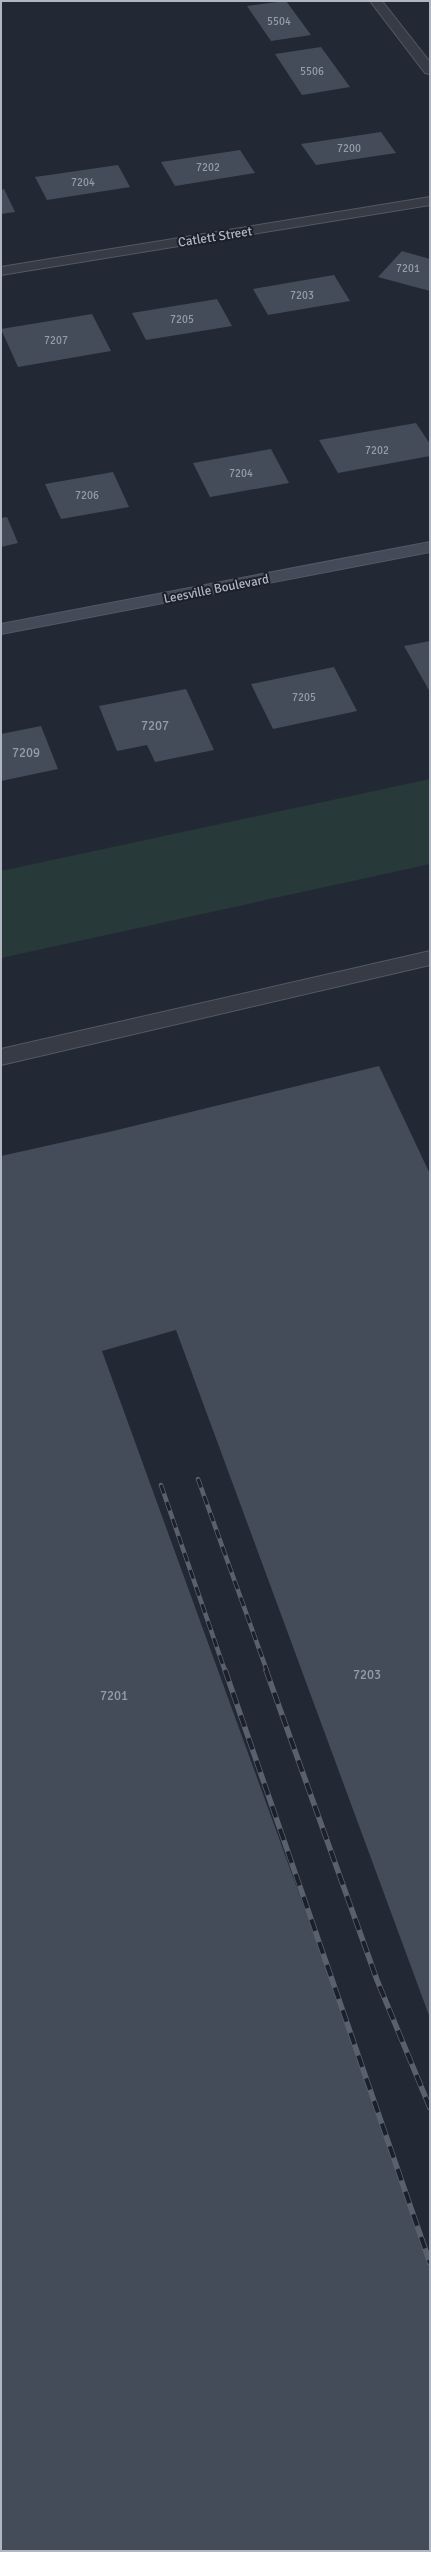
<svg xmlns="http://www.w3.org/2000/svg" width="431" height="2552" font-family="Signika,sans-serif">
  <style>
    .green { fill: #28393a }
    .building { fill: #444c59 }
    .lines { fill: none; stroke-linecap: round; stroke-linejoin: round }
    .lane-casing { stroke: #535963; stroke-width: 2 }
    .street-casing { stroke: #535963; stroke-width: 2 }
    .secondary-casing { stroke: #535963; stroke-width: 2 }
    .lane { fill: #363b46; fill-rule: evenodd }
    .street { fill: #363b46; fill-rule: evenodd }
    .secondary { fill: #444a58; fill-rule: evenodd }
    .rail-far1-casing { stroke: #5a616e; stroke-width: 4.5 }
    .rail-casing { stroke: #5a616e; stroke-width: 5.5 }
    .rail-far1 { stroke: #1b202a; stroke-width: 3; stroke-dasharray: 9; stroke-linecap: butt }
    .rail { stroke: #1b202a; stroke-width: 4; stroke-dasharray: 12; stroke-linecap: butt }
    .labels { text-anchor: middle; stroke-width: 4; stroke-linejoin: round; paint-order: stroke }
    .far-number-label { font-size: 11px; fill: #959ca8 }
    .far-street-label { font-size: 13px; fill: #b0b6c2; stroke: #1b202a }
    .number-label { font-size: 13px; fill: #959ca8 }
  </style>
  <rect width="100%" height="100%" fill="#222935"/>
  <path class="green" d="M430,779V864L1,958V871Z"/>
  <g class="building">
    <path d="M286,1L311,35L271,41L247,6Z"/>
    <path d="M321,47L350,87L302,95L275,54Z"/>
    <path d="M381,132L396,153L316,165L301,144Z"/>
    <path d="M240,150L255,173L175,186L161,162Z"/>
    <path d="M118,165L130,187L47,200L35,177Z"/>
    <path d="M4,189L15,212L1,214V190Z"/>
    <path d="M402,251L430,259V291L378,277Z"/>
    <path d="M334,275L350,301L268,315L253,289Z"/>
    <path d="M217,299L232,326L146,340L132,313Z"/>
    <path d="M92,314L111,351L18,367L1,329Z"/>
    <path d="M416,423L430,444V456L338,473L319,440Z"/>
    <path d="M271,449L289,483L210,497L193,463Z"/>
    <path d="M113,472L129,507L61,519L45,484Z"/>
    <path d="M7,517L18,543L1,547V518Z"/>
    <path d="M430,641V692L404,646Z"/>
    <path d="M334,667L357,711L273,729L251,684Z"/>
    <path d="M186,689L214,750L155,762L147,745L117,751L99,706Z"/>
    <path d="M41,726L58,769L1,781V734Z"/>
    <path d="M379,1066L430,1174V2018L176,1330L102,1351L430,2254V2551H1V1156L113,1131Z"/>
  </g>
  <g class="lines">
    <defs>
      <path id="lane" d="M430,951V965L1,1065V1049Z"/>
      <g id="street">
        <path d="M370,1H382L430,62V74L425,73Z"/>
        <path d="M430,197V205L1,275V267Z"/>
      </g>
      <path id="secondary" d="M430,542V552L1,634V624Z"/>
    </defs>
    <use href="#lane" class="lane-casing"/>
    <use href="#street" class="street-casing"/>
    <use href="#secondary" class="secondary-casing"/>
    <use href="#lane" class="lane"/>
    <use href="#street" class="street"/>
    <use href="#secondary" class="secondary"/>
    <defs>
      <g id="rail-far1">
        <path d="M198,1479L267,1671"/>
        <path d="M161,1485L225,1671"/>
      </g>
      <g id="rail">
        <path d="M225,1670L430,2263"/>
        <path d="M266,1670L377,1980L430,2108"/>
      </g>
    </defs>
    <use href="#rail-far1" class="rail-far1-casing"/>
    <use href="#rail" class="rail-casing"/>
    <use href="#rail-far1" class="rail-far1"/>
    <use href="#rail" class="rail"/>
  </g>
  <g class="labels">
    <g class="far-number-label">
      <text x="279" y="25">5504</text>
      <text x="312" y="75">5506</text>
      <text x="349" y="152">7200</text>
      <text x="208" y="171">7202</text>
      <text x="83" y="186">7204</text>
      <text x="408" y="272">7201</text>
      <text x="302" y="299">7203</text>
      <text x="182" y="323">7205</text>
      <text x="56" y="344">7207</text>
      <text x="377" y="454">7202</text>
      <text x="241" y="477">7204</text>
      <text x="87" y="499">7206</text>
      <text x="304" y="701">7205</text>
    </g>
    <g class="far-street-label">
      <text transform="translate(215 236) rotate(-9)" y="5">Catlett Street</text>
      <text transform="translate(216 588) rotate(-11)" y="5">Leesville Boulevard</text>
    </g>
    <g class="number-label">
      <text x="155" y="730">7207</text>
      <text x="26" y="757">7209</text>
      <text x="367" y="1679">7203</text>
      <text x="114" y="1700">7201</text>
    </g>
  </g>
  <rect width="431" height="2552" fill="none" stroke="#b0b6c2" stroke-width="4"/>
</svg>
